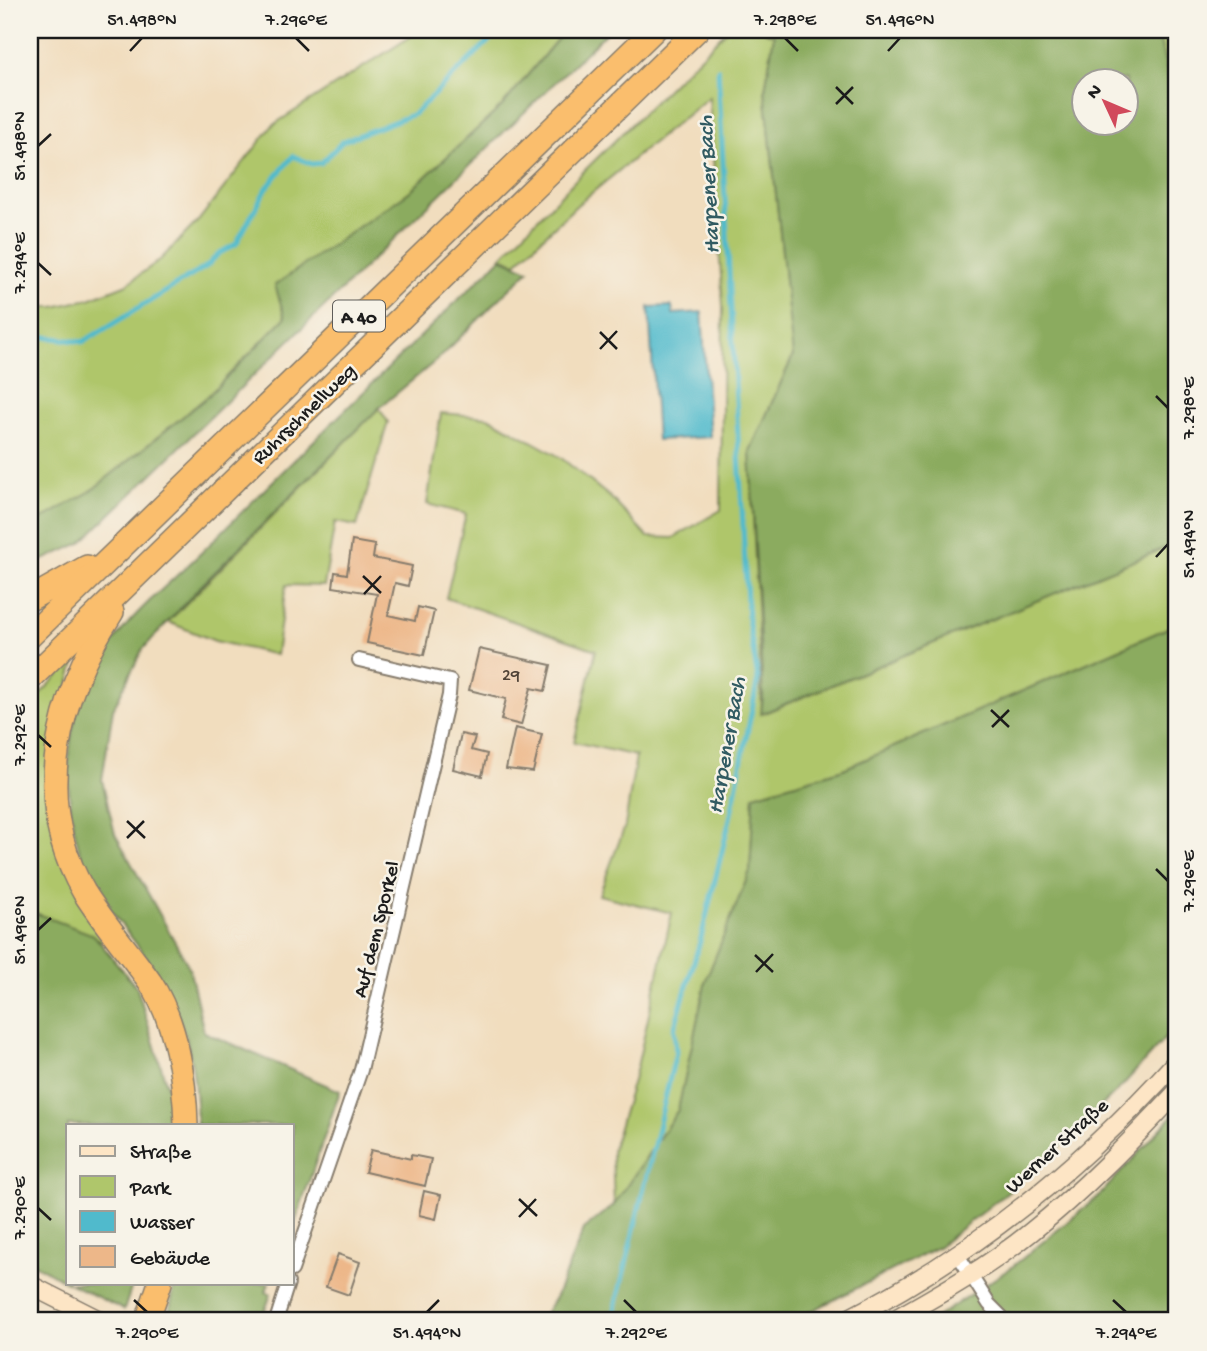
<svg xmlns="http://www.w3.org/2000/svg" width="1207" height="1351" font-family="'Gochi Hand',sans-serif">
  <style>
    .green { fill: #afc66b; stroke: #667144; stroke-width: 2 }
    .forest { fill: #8bab5f; stroke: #54643e; stroke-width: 2; fill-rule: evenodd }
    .water { fill: #50bacc; stroke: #366b74; stroke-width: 2 }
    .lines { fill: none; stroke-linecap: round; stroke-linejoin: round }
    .stream { stroke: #50bacc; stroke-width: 5 }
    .building { fill: #edb789 }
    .street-casing { stroke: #867c6d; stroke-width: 16 }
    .secondary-casing { stroke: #867c6d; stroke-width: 21 }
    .highway-casing { stroke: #867c6d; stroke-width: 26 }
    .street { stroke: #fff; stroke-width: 12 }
    .secondary { stroke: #fde5c5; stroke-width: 18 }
    .highway { stroke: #fabe6d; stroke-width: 23 }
    .ticks { fill: none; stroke: #1c1c1c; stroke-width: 2.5 }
    .labels { text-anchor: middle; stroke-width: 5; stroke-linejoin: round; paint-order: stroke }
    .number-label { font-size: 18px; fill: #504337 }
    .shield { fill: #f7f3e8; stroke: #5e5c59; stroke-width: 2 }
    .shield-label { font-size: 19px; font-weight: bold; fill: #1c1c1c }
    .street-label { font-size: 21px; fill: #1c1c1c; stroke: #f7f3e8 }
    .water-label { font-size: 23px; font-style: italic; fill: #315b62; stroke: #f7f3e8 }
    .neatline { fill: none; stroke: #1c1c1c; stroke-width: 2.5 }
    .ticks-label { font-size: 18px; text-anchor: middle; fill: #1c1c1c }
  </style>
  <rect width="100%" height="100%" fill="#f7f3e8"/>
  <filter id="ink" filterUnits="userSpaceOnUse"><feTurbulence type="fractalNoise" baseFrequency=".0143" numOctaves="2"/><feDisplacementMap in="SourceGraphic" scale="14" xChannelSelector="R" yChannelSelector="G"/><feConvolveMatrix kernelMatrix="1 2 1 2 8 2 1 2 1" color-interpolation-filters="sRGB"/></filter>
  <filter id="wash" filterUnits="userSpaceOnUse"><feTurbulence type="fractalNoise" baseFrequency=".00686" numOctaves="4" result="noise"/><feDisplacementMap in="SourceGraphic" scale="28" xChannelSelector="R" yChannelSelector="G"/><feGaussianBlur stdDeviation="1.57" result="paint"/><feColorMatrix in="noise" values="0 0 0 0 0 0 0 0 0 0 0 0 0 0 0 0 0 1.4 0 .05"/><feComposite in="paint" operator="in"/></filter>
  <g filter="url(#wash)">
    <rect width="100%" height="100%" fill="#f1ddbe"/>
    <g class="green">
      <path d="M421,30H565L503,105L409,192L276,285L285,318L207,397L91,491L30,526V307H54L89,299L127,284L161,259L198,221L273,125Z"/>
      <path d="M727,30H762L774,35L765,90L793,356L750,451L762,714L1177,543V624L841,770L754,795L750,871L706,980L678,1110L614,1205L612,1151L637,1067L672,913L599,895L625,826L636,756L574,742L596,650L446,598L466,514L427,504L441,413L488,417L560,457L610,497L648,537L673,538L721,510L723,306L709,97L577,205L516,263L501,257L585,170Z"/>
      <path d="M1157,30H1177V112Z"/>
      <path d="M379,408L388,422L357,526L335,522L324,586L286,585L276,655L215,641L168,622Z"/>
      <path d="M76,658L47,768L108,943L35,913L30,907V704Z"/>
    </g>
    <g class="forest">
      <path d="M565,30H609L81,543L30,566V526L91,491L207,397L285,318L275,285L409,192L503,105Z"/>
      <path d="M762,30H1157L1177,112V543L761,714L763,696L750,451L793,356L765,90L774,35ZM1126,80V122H1084V80Z"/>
      <path d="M501,258L529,270L438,359L379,408L199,588L142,650L113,709L102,780L115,834L189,967L204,1032L340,1091L292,1231V1125H197C195,1064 190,1031 158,976C133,932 93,901 79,849C64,794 63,734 89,681C122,616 165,590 213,541C308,445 405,352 501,258Z"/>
      <path d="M1177,624V1025L1122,1086L1039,1167L938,1247L796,1319L789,1321H540L556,1296L584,1229L614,1205L678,1110L706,980L750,871L754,795L841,770Z"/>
      <path d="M30,907L35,913L94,935L137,988L171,1099L169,1125H68V1283L30,1262Z"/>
      <path d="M1177,1111V1321H931L1012,1267L1098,1197Z"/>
      <path d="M69,1283H133L124,1310Z"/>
      <path d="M175,1283H269L266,1292L271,1294L261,1321H173L168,1319Z"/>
    </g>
    <path class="water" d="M672,306L673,314L702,312L710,437L657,440L649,307Z"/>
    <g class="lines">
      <g class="stream">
        <path d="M30,340L39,336L83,342L207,266L218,254L236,244L266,189L293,156L312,164L321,163L343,141L414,114L492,38L495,30"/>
        <path d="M600,1321L614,1314L676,1052L674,1029L701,938L731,814L758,679L748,619L718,69"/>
      </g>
    </g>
    <g id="blocks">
      <g class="building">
        <path d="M352,541L375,545L373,558L412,566L408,586L395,583L388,615L415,621L418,607L434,611L424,655L367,643L377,594L333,587L335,572L347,574Z"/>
        <path d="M479,649L551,665L545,691L531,688L521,725L501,720L506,699L469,690Z"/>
        <path d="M515,728L542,734L533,772L506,769Z"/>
        <path d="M461,734L475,737L471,750L487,754L482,776L453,769Z"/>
        <path d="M371,1150L411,1159V1155L431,1159L425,1186L365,1172Z"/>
        <path d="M424,1191L441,1195L436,1219L419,1215Z"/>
        <path d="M338,1254L360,1262L349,1295L326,1287Z"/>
      </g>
    </g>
  </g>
  <g filter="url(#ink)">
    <use href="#blocks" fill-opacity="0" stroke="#867c6d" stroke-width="2"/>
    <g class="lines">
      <defs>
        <g id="street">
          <path d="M958,1255L989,1304L1006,1321"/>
          <path d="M292,1270L361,1070L449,695L450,681L359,660"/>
          <path d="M276,1321L288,1283"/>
        </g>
        <g id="secondary">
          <path d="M30,1285L101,1321"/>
          <path d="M844,1321C970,1257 1082,1167 1177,1061"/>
          <path d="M892,1321C940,1294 988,1267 1031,1232C1084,1190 1131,1141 1177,1092"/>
        </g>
        <g id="highway">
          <path d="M30,599L87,567"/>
          <path d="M112,612C58,695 30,800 84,892C104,924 129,952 150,982C176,1021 185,1079 186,1125"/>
          <path d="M30,636L654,30"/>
          <path d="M30,679L697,30"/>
          <path d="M147,1321L160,1283"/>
        </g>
      </defs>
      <use href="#street" class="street-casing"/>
      <use href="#secondary" class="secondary-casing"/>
      <use href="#highway" class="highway-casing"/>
      <use href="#street" class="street"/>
      <use href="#secondary" class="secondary"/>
      <use href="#highway" class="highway"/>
    </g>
  </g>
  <path class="ticks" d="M296,38L309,51M785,38L798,51M130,51L142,38M888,51L900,38M836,87L853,104M836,104L853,87M38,146L51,134M38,263L51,275M600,332L617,349M600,349L617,331M1156,396L1168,408M1156,557L1168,544M363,576L381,593M364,594L381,576M991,710L1009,727M992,727L1009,710M38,735L51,747M127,821L145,838M127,838L144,821M1156,869L1168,881M38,930L51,918M755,955L773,972M756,972L773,954M519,1199L537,1216M38,1208L51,1220M519,1217L536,1199M134,1300L147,1312M624,1300L636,1312M1113,1300L1126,1312M427,1312L439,1300"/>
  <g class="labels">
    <g class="number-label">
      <text x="511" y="680">29</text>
    </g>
    <rect class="shield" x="333" y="300.5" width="52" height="31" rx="5"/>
    <g class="shield-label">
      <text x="359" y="323">A 40</text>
    </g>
    <g class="street-label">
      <text transform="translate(303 413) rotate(-44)" y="7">Ruhrschnellweg</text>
      <text transform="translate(375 929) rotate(-76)" y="7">Auf dem Sporkel</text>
      <text transform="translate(1056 1145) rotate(-42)" y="7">Werner Straße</text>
    </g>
    <g class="water-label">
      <text transform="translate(707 185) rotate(-93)" y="8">Harpener Bach</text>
      <text transform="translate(725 745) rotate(-80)" y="8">Harpener Bach</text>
    </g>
  </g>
  <rect width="1207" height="1351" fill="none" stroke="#f7f3e8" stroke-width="77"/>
  <rect x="66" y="1124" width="228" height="161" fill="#f7f3e8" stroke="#9f9d96" stroke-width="2"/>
  <rect x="80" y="1146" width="35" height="10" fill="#fde5c5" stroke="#9f9d96" stroke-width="2"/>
  <text x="130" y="1158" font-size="21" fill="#1c1c1c">Straße</text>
  <rect x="80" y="1176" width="35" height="21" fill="#afc66b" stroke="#9f9d96" stroke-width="2"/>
  <text x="130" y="1194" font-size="21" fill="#1c1c1c">Park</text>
  <rect x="80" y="1211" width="35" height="21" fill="#50bacc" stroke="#9f9d96" stroke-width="2"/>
  <text x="130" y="1228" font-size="21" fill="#1c1c1c">Wasser</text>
  <rect x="80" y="1246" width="35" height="21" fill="#edb789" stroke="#9f9d96" stroke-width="2"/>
  <text x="130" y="1264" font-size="21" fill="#1c1c1c">Gebäude</text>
  <g transform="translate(1105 102) rotate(314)"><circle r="33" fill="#f7f3e8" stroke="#9f9d96" stroke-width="2"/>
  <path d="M0-5L12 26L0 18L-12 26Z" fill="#d1495b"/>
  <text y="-10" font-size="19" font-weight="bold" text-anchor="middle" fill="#1c1c1c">N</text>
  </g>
  <rect x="38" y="38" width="1130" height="1274" class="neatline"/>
  <g class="ticks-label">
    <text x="142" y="25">51.498°N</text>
    <text x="296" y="25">7.296°E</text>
    <text x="785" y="25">7.298°E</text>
    <text x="900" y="25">51.496°N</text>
    <text transform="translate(19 146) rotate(-90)" y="6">51.498°N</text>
    <text transform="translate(19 263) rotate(-90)" y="6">7.294°E</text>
    <text transform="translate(1188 408) rotate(-90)" y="6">7.298°E</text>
    <text transform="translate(1188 544) rotate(-90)" y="6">51.494°N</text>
    <text transform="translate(19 735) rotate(-90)" y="6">7.292°E</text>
    <text transform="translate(1188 881) rotate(-90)" y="6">7.296°E</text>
    <text transform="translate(19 930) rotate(-90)" y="6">51.496°N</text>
    <text transform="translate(19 1208) rotate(-90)" y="6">7.290°E</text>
    <text x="147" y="1338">7.290°E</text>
    <text x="427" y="1338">51.494°N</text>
    <text x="636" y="1338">7.292°E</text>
    <text x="1126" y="1338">7.294°E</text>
  </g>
</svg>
